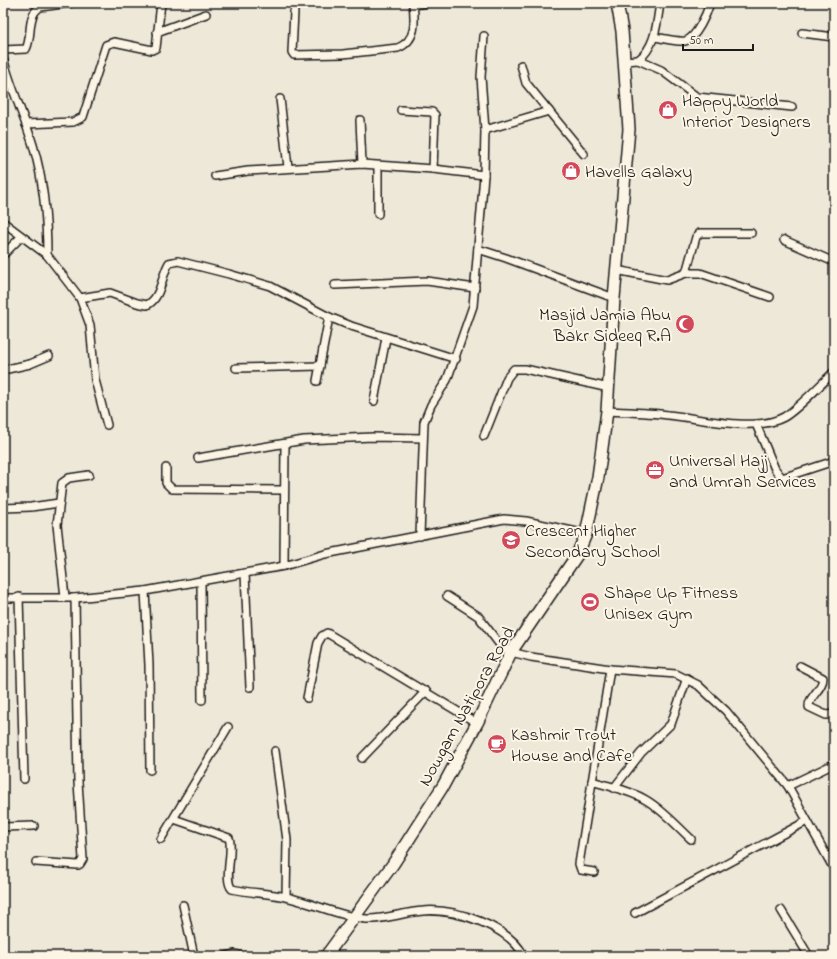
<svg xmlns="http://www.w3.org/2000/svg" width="837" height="959" font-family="'Indie Flower',sans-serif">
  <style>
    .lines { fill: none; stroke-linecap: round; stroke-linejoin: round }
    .street-casing { stroke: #1c1c1c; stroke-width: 10 }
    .primary-casing { stroke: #1c1c1c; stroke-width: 14 }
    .street { stroke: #fcf5e5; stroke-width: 7 }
    .primary { stroke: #fcf5e5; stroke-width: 11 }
    .labels { text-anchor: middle; stroke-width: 4; stroke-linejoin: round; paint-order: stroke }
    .poi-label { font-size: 18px; fill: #1c1c1c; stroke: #fcf5e5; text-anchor: start }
    .street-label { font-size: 18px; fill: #1c1c1c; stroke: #fcf5e5 }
  </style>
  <rect width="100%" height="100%" fill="#eee8d9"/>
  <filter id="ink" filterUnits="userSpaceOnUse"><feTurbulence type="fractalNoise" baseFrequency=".025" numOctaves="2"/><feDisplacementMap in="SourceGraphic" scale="8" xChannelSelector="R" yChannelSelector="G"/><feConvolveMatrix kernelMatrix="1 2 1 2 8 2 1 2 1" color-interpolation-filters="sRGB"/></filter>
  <g filter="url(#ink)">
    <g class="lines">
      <defs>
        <g id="street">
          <path d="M413,5L427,3"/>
          <path d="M294,12L292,52L294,55L343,54L398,48C417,40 415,22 413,3"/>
          <path d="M157,32L206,14"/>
          <path d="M802,33L834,37"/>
          <path d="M654,37C663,38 675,42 685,41C696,39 707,13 710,3"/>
          <path d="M3,50L26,49C33,36 26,16 40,7L71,3"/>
          <path d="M3,58C11,88 24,116 33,145C44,182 47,217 47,255"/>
          <path d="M638,60L661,70L697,97L792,107"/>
          <path d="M624,61L638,60C656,47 657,22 660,3"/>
          <path d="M521,65L526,83L584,154"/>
          <path d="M280,99L288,167"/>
          <path d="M401,110L432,112L435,115L433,169"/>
          <path d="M360,120L362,164"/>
          <path d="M26,124L73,122L83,117L106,45L114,42L152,50L156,48L161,3"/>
          <path d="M485,130L549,111"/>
          <path d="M215,176L248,171L362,164L433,169L484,175"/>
          <path d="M378,214V166"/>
          <path d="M3,222L47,255L80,298L90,325L95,380L107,425"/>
          <path d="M784,240L834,262"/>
          <path d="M478,249L506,258L614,298"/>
          <path d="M3,255L21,237"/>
          <path d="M616,270L667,280L686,273H700L770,297"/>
          <path d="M686,273L696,237L700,233H751"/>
          <path d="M335,285L427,281L475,288"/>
          <path d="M80,298L110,293L137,303L147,305C162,297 161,276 169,263L178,261L229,274L270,286L329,317L351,326L456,359"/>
          <path d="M236,368L320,366"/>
          <path d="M3,370L30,364L49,356"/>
          <path d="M317,381L329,317"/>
          <path d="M374,401L386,338"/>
          <path d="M607,411C627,412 648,412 668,415C700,418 755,433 784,417C798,409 821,384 834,372"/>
          <path d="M756,424L775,469L782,478L834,461"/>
          <path d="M484,436L507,378L514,369H525L609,388"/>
          <path d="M198,458L304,440L373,437L422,438"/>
          <path d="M166,468V483L172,489L284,490"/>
          <path d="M3,508L31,507L59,503"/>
          <path d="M420,536L424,422L431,405L447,380L473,306L484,175L485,130L481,77L484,36"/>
          <path d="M284,566L285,444"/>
          <path d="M245,573L250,687"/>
          <path d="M201,582L202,700"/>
          <path d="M145,591L149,665L150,770"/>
          <path d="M447,596L478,616L500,645L511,652L531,657L610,669L676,674L698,685L726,711L788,786L834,869"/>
          <path d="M19,597L24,779"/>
          <path d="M65,597L57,525L62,483L69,478L89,475"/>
          <path d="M3,598H75L145,591L284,566L325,554L504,519L526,521L586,534"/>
          <path d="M800,666L823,678C823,689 808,697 809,707L826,715L834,714"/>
          <path d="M307,698L318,643L322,636L327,633L477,723"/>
          <path d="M275,751L287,840L286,897"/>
          <path d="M362,758L426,691"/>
          <path d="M592,781C610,787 630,790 646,800C663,810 677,826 691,839"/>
          <path d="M788,786L834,764"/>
          <path d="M614,788L641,753L671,724L687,678"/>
          <path d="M174,819L229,838C234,850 223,880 232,889C249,893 268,893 286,897C313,903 338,916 366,919C385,920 404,912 423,911C454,908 509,926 524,956"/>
          <path d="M3,827L34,826"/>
          <path d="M161,839L228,727"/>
          <path d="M36,862L78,865L80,864L83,859L78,782L75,598"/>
          <path d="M594,872L581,870L579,864L610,669"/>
          <path d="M183,905L194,956"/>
          <path d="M781,910L809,956"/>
          <path d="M635,913L807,821"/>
          <path d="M3,954L4,956"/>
          <path d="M226,956L235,954L243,956"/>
        </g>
        <path id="primary" d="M326,956L393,864L443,786L477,723L511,652L577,555L586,534L598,477L607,411L614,298L629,129L622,31L617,3"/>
      </defs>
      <use href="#street" class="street-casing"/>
      <use href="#primary" class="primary-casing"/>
      <use href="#street" class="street"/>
      <use href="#primary" class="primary"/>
    </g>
  </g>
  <defs>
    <symbol id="shop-disc" viewBox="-11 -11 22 22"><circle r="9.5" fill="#d1495b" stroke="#fcf5e5"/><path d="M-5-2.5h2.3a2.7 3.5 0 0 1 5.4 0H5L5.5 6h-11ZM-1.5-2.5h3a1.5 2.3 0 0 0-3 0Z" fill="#fff"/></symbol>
    <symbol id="mosque-disc" viewBox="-11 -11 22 22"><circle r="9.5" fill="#d1495b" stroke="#fcf5e5"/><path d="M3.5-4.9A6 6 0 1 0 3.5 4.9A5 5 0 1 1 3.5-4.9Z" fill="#fff"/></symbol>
    <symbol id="office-disc" viewBox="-11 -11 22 22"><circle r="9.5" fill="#d1495b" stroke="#fcf5e5"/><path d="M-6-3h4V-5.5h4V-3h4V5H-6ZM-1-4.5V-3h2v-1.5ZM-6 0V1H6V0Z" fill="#fff"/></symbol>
    <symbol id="school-disc" viewBox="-11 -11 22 22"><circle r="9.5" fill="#d1495b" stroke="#fcf5e5"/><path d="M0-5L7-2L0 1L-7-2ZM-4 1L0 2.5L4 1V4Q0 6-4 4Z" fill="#fff"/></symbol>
    <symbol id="stadium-disc" viewBox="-11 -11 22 22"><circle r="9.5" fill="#d1495b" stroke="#fcf5e5"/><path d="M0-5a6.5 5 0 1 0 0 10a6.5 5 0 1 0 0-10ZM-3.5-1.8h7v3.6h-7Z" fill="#fff"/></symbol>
    <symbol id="cafe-disc" viewBox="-11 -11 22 22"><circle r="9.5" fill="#d1495b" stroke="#fcf5e5"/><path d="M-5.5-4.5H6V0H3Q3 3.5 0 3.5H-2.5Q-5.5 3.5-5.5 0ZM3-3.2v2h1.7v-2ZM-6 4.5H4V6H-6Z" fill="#fff"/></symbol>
  </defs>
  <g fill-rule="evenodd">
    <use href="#shop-disc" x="657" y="99" width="22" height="22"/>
    <use href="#shop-disc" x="560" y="160" width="22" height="22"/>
    <use href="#mosque-disc" x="674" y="313" width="22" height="22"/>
    <use href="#office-disc" x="644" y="459" width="22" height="22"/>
    <use href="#school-disc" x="500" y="529" width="22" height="22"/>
    <use href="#stadium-disc" x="579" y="591" width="22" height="22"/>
    <use href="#cafe-disc" x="486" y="733" width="22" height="22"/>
  </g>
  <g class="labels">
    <g class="poi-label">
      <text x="682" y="106">Happy World<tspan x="682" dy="21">Interior Designers</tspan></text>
      <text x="585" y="177">Havells Galaxy</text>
      <text x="671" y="320" text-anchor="end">Masjid Jamia Abu<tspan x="671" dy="21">Bakr Sideeq R.A</tspan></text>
      <text x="669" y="466">Universal Hajj<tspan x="669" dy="21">and Umrah Services</tspan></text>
      <text x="525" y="536">Crescent Higher<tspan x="525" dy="21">Secondary School</tspan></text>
      <text x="604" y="598">Shape Up Fitness<tspan x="604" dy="21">Unisex Gym</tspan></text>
      <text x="511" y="740">Kashmir Trout<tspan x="511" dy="21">House and Cafe</tspan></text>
    </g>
    <g class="street-label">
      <text transform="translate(466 706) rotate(-61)" y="6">Nowgam Natipora Road</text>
    </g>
  </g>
  <rect width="837" height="959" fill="none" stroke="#fcf5e5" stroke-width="16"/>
  <rect x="8" y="8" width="821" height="943" fill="none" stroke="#1c1c1c" stroke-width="1.5" filter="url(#ink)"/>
  <path d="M683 44v6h70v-6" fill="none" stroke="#1c1c1c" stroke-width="2"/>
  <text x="689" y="44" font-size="12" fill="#1c1c1c" stroke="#fcf5e5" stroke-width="3" paint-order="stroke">50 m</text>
</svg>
